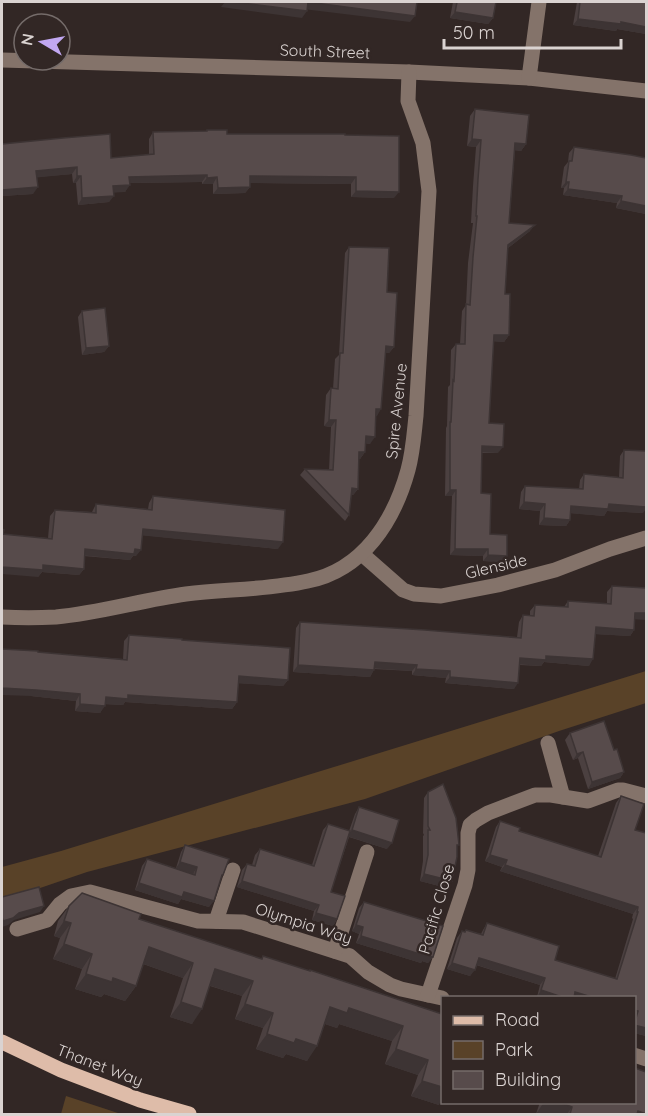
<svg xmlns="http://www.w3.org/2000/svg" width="648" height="1116" font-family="Quicksand,sans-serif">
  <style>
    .green { fill: #594228 }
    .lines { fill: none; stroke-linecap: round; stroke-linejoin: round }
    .minor { stroke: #84736a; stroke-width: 15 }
    .major { stroke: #debca9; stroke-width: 15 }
    .wall { fill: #4b4040 }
    .shaded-wall { fill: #3d3434 }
    .building { fill: #574b4b; stroke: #3d3434; stroke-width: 1.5 }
    .labels { text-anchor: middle; stroke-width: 5; stroke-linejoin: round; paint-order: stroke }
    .street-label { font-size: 16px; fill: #dad3d1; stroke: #322725 }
  </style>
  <rect width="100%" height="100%" fill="#322725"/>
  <g class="green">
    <path d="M646,671V703L559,731L365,799L87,872L2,901V867L61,851Z"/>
    <path d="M66,1096L121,1114H61Z"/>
  </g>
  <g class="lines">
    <g class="minor">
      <path d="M2,60L409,72L529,78L646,91"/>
      <path d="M529,78L539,2"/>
      <path d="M362,554L403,590L414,594L441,596L498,585L555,570L610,549L646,538"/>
      <path d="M2,617C19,618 38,618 56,617C100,613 142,600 186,594C226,589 268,590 308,581C363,570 394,521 408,470C413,452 414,434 416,416L429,191L423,143L408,101L409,72"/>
      <path d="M548,743L563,797"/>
      <path d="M216,921L233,870"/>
      <path d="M17,929L47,920L60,904L71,896L90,892L198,921L243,922L350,956L368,972L390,985L401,989L442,998"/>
      <path d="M335,951L367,852"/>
      <path d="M428,995L465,885L468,870V833L470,825L476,820L488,813L535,795H551L588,801L618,790H623L646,796"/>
      <path d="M634,1055L646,1059"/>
    </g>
    <path class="major" d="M2,1042L61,1070L140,1100L189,1114"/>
  </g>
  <g class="wall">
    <path d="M453,2H496L493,18L488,24L450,18Z"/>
    <path d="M577,2H646V34L617,29L616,31L573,25Z"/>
    <path d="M475,109L526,144L521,151L515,150L509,223L530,231L508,248L505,294L509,335L504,342L493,341L489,423L498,453H482L481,493L490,534L502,562L483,561V556L450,555L452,496H445L446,428L447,426L448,387L450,385L451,350L456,344H460L462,311L466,305L468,263L473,223H471L473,186L476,147L467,146L470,116Z"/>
    <path d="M207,130L227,134L345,135L394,198L351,197V184L250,183V187L245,193L213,194V184H202V182L130,183L125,192H113L109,202L78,205L76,183H73L72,174L37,177L33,194L2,196V144L111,158L149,155V139L153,132L206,131Z"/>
    <path d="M574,147L646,158V214L616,208L617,203L563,195L564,188H561L564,167L568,162L569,153Z"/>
    <path d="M349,247L387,292L394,347L389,353H385L377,416H376L370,444L365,443V452L360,459H359L358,489L353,495H351L349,515L345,521L300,475L305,469L329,470L331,427L324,426L326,395L331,388L333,389L335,359L339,355L345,253Z"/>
    <path d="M82,311L109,346L104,352L82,355L78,317Z"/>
    <path d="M624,450L643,513L607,511L604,516L571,513L570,520L566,526L539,525L540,511L519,509L521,492L525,486L579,489L580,480L584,474L619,477L620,456Z"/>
    <path d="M153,496L278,549L142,535L136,556H133L130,560L84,556V569L79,575L42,572L38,577L3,534L48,538L50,516L55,510L92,512L96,504L148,509L149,503Z"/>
    <path d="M612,586L635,619L634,630L630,636L596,634L589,666L544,662L541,666L520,665L514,689L445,683L446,678L412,675V671L374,669L370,677L293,672L296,628L300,622L517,637L519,622L523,615L530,616V611L535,605L564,607L568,601L607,604V592Z"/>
    <path d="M129,635L182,640L288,680L283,686L238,683L237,702L232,709L125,702L123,705L105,704L100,713L75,711L76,701L31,696L38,652L123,659L124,641Z"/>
    <path d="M570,733L614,750L624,772L620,778L588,789L578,758L573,760L565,740Z"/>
    <path d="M428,792L457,848L452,881L447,888L420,881L423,861V836L424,835L423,833L424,798Z"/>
    <path d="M621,796L635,830L646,1036L634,1033V998H539L537,997L540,985L476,965L470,976L447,969L457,938L462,931L464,932L466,930L481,934L483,930L487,923L555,960L615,979L633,919L632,918L633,914L500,871L502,867L485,861L496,827L500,821L519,831L598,856L616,803Z"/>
    <path d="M359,807L387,849L349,837L331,892L337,919L333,926L312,920L314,911L237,887L242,870L247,864L252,865L255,855L260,849L312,865L323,830L328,824L349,831L355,814Z"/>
    <path d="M185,845L220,880L209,907L181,899L178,904L135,890L142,866L147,859L192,874H193L176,868L181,852Z"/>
    <path d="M364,902L433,957L428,963L422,961L421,963L356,943L359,934L352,931L359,908Z"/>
    <path d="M69,906L139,919L261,959L263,956L442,1014L439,1105L411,1096L418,1075L385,1064L392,1041L339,1024L337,1028L325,1024L307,1061L286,1054L283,1058L256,1049L263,1028L235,1019L242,996L210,986L192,1024L170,1017L183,978L143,964L136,986L125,1001L104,994L101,997L75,989L82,969L53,959L60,938L54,936L58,921Z"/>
    <path d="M540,1102H634L646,1114H536Z"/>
  </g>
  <g class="shaded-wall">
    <path d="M225,2H234L307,11L302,18L221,7Z"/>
    <path d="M308,2L415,16L410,22L303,9Z"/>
    <path d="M455,12L493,18L488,24L450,18Z"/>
    <path d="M578,19L621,22L646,27V34L617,29L616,31L573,25Z"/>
    <path d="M472,139L481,140L476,147L467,146Z"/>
    <path d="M515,143L526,144L521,151L511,150Z"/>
    <path d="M77,167L72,174L32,178L36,171Z"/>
    <path d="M207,175L202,182L125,183L129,177Z"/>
    <path d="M77,176H81L76,183H73Z"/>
    <path d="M250,176L356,177L351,184L245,183Z"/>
    <path d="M217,177L213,184H202L207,178Z"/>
    <path d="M566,182H569L564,188H561Z"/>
    <path d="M130,185L125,192L108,193L113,186Z"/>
    <path d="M38,187L33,194L2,196V190Z"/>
    <path d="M250,187L245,193L213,194L218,188Z"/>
    <path d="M568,189L622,196L617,203L563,195Z"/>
    <path d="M356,191L399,192L394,198L351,197Z"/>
    <path d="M114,196L109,202L78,205L82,198Z"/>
    <path d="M621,201L646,206V214L616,208Z"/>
    <path d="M535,225L530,231L503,252L508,245Z"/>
    <path d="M494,335H509L504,342L489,341Z"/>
    <path d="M109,346L104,352L82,355L86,348Z"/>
    <path d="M386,346L394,347L389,353H381Z"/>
    <path d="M376,409H381L377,416H371Z"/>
    <path d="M329,420H336L331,427L324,426Z"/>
    <path d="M366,436L375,437L370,444L361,443Z"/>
    <path d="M482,446L503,447L498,453L477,452Z"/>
    <path d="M359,452H365L360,459L355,458Z"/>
    <path d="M352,488L358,489L353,495H347Z"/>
    <path d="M450,490H456L452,496H445Z"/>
    <path d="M524,502L545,504L540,511L519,509Z"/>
    <path d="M609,504L646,507V509L643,513L607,511L604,516L567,513L571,506Z"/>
    <path d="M544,518L570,520L566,526L539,525Z"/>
    <path d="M143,529L283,542L278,549L138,535Z"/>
    <path d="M85,549H135L141,550L136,556H133L130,560L80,555Z"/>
    <path d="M455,549H488L483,556L450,555Z"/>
    <path d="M488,555L507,556L502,562L483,561Z"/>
    <path d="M43,565L84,569L79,575L42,572L38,577L2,574V567Z"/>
    <path d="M635,613H646V620L631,619Z"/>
    <path d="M596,627L634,630L630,636L592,634Z"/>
    <path d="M546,656L593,659L589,666L544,662L541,666L516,664L520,658Z"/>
    <path d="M375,662L417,665L412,671L370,668Z"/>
    <path d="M298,665L374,670L370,677L293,672Z"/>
    <path d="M416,669L450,671L446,678L412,675Z"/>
    <path d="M239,676L288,680L283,686L234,683Z"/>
    <path d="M450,677L518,683L514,689L445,683Z"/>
    <path d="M2,688L36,690L80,694L76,701L31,696L2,695Z"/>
    <path d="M128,695L237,702L232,709L125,702L123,705L101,704L106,697Z"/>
    <path d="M80,704L105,706L100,713L75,711Z"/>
    <path d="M583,752L578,758L573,760L577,754Z"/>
    <path d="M624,772L620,778L588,789L592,782Z"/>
    <path d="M352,830L392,843L387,849L347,836Z"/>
    <path d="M490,855L507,860L502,867L485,861Z"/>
    <path d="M180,862L197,867L193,874L176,868Z"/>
    <path d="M505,865L638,907L633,914L500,871Z"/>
    <path d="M424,874L452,881L447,888L420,881Z"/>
    <path d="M242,881L319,905L314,911L237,887Z"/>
    <path d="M139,883L184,892L214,901L209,907L181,899L178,904L135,890Z"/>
    <path d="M44,906L40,912L14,920L8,925L2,927V923L3,921L19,913Z"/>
    <path d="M316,913L337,919L333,926L312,920Z"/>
    <path d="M64,921L71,923L60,938L54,936Z"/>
    <path d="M356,925L363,927L359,934L352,931Z"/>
    <path d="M361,936L433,957L428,963L422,961L421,963L356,943Z"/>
    <path d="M64,944L92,954L82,969L53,959Z"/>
    <path d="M149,947L193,963L183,978L138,962Z"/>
    <path d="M479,958L545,978L540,985L474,964Z"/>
    <path d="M452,963L475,970L470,976L447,969Z"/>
    <path d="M215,969L253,981L242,996L205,984Z"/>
    <path d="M86,974L113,978L136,986L125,1001L104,994L101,997L75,989Z"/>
    <path d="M541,990L565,998H539L537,997Z"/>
    <path d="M575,992L595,998H571Z"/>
    <path d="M181,1002L202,1009L192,1024L170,1017Z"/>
    <path d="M245,1004L273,1013L263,1028L235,1019Z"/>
    <path d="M330,1007L349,1008L403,1026L392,1041L339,1024L337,1028L319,1022Z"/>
    <path d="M634,1025L646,1028V1036L634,1033Z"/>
    <path d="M267,1034L296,1039L317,1046L307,1061L286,1054L283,1058L256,1049Z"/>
    <path d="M396,1049L428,1060L418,1075L385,1064Z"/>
    <path d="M422,1081L442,1087V1099L439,1105L411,1096Z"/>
    <path d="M544,1102H559L572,1107L567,1114H536Z"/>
    <path d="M638,1111L646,1114H636Z"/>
  </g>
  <g class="building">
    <path d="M234,2H417L415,16L308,2L307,11Z"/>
    <path d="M457,2H496L493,18L455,12Z"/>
    <path d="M580,2H646V27L621,22V24L578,19Z"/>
    <path d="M475,109L529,115L526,144L515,143L509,223L535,225L508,245L505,294H510L509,335H494L489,423L504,424L503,447L482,446L481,493L491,494L490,534L507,535V556L488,555V549H455L456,490H450V422H451L453,380L454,381L456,344H465L466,304L470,305L473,257L477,216H476L478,179L481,140L472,139Z"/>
    <path d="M207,130H227V134H345V135L399,136V192L356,191V177L250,176V187L218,188L217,177L207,178V175L129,177L130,185L113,186L114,196L82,198L81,176H77V167L36,171L38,187L2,190V144L63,138L110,134L111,158L154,154L153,132L207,131Z"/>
    <path d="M574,147L631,155L646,158V206L621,201L622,196L568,189L569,182H566L569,161H572Z"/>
    <path d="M349,247L389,248L387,292L397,293L394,347L386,346L381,409H376L375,437L366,436L365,452H359L358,489L352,488L349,515L305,469L333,470L336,420H329L331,388L338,389L340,353H343Z"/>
    <path d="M105,308L109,346L86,348L82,311Z"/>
    <path d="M624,450L646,451V507L609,504L608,509L571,506L570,520L544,518L545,504L524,502L525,486L583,489L584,474L623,478Z"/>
    <path d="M153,496L285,510L283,542L143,529L141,550L135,549L134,554L85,549L84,569L43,565V570L2,567V529L4,530L3,534L52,539L55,510L96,513V504L152,510Z"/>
    <path d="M612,586L646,588V613H635L634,630L596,627L593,659L546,656V660L520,658L518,683L450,677V671L416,669L417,665L375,662L374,670L298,665L300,622L425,630L521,638L523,615L534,616L535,605L568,607V601L611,604Z"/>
    <path d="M129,635L182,639V640L290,648L288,680L239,676L237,702L128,695V699L106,697L105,706L80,704V694L36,690L2,688V649L38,651V652L127,660Z"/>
    <path d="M604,721L614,750L617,749L624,772L592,782L583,752L577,754L570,733Z"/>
    <path d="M443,784L456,818L459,845H457V857L452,881L424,874L428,855V830H430L428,826V792Z"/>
    <path d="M621,796L644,804L635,830L646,833V1028L634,1025L638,1011L634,1010V998H595L575,992L574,998H565L541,990L545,978L479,958L475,970L452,963L462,931L465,932L466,930L483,935L487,923L559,946L555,960L617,979L638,912H637L638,907L505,865L507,860L490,855L500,821L520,828L519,831L601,857Z"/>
    <path d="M359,807L399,820L392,843L352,830Z"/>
    <path d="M328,824L350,831L331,892L345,896L337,919L316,913L319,905L242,881L247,864L255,866L260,849L314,866Z"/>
    <path d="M185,845L229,859L223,875H222L214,901L184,892L182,897L139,883L147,859L195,875L197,867L180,862Z"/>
    <path d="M39,887L44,906L19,913L13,918L3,921L2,917V897Z"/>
    <path d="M82,893L141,914L139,919L262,959L263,956L310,971V970L442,1014V1087L422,1081L428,1060L396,1049L403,1026L349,1008L347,1013L330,1007L317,1046L296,1039L294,1043L267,1034L273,1013L245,1004L253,981L215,969L202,1009L181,1002L193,963L149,947L136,986L113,978L112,982L86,974L92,954L64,944L71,923L64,921L69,906Z"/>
    <path d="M364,902L443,926L433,957L426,955V956L361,936L363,927L356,925Z"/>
    <path d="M635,1068L646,1072V1114L638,1111L637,1114H570L572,1107L559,1102H634Z"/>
  </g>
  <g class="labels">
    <g class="street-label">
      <text transform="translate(325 51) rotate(2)" y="6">South Street</text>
      <text transform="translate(396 411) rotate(-84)" y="6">Spire Avenue</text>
      <text transform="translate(496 566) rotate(-13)" y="6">Glenside</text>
      <text transform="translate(436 909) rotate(-74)" y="6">Pacific Close</text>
      <text transform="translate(304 923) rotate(18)" y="6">Olympia Way</text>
      <text transform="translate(100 1065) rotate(21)" y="6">Thanet Way</text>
    </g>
  </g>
  <rect width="648" height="1116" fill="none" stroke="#dad3d1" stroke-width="6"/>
  <rect x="441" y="996" width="195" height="108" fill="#322725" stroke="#756c6a" stroke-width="1.5"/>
  <rect x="453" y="1016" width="30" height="9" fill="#debca9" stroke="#756c6a" stroke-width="1.5"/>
  <text x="495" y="1026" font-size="18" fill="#dad3d1">Road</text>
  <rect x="453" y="1041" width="30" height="18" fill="#594228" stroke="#756c6a" stroke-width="1.5"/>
  <text x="495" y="1056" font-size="18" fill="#dad3d1">Park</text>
  <rect x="453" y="1071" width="30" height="18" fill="#574b4b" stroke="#756c6a" stroke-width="1.5"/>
  <text x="495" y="1086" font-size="18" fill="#dad3d1">Building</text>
  <g transform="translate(42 42) rotate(280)"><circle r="28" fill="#322725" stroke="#756c6a" stroke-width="1.5"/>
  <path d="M0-4.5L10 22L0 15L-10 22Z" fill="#c2a8f2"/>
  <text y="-9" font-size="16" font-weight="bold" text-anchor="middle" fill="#dad3d1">N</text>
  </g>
  <path d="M444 39v9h177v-9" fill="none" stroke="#dad3d1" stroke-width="3"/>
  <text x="453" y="39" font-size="18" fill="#dad3d1" stroke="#322725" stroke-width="4.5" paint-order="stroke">50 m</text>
</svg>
